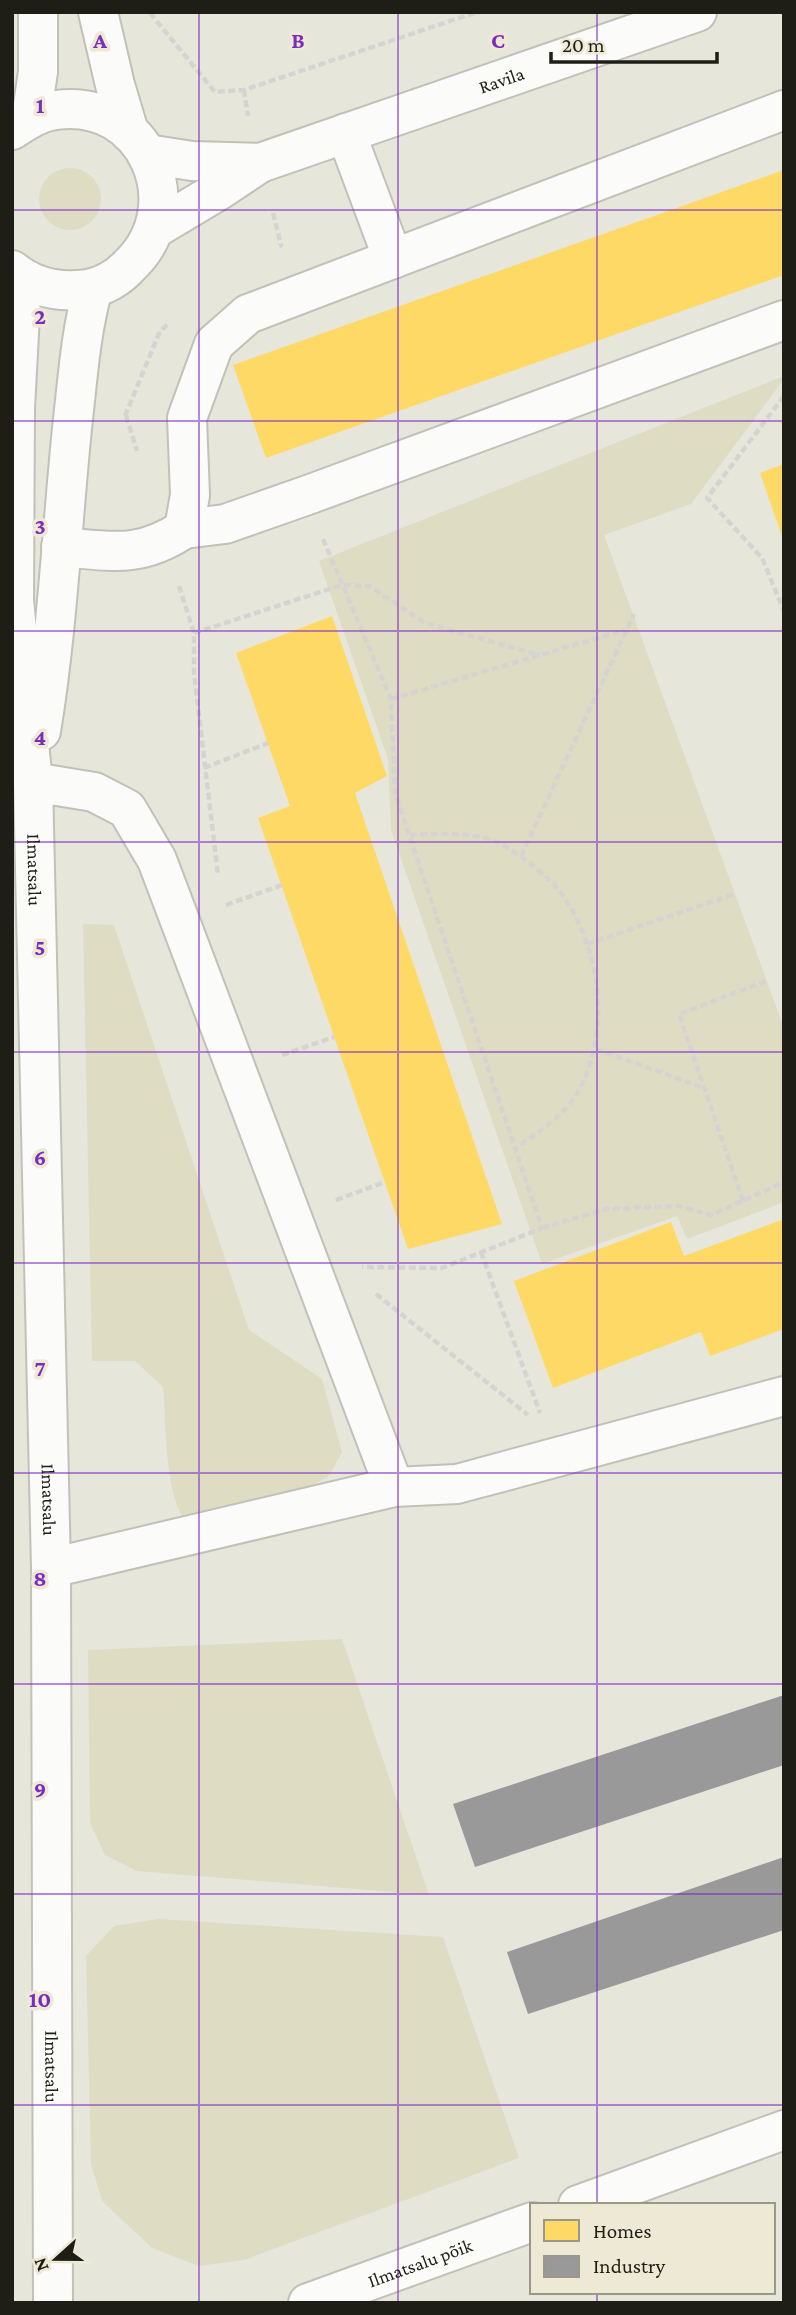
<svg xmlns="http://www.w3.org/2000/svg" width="796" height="2315" font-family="'Crimson Pro',serif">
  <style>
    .green { fill: #dfdcc4 }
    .homes { fill: #ffd966 }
    .industry { fill: #999 }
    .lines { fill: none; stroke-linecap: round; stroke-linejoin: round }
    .minor-casing { stroke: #c2c1b8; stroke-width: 42 }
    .path { stroke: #d5d4d1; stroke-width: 4.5; stroke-dasharray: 7 3.5; stroke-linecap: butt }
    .minor { stroke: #fbfbfa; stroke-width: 38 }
    .grid { fill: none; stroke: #7b2cbf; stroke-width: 2; stroke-opacity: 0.55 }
    .labels { text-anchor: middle; stroke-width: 7; stroke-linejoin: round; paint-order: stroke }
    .street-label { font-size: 19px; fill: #1f1e16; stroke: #ede9d5 }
    .grid-label { font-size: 23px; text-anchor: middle; font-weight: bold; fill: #7b2cbf; stroke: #ede9d5; stroke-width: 7; stroke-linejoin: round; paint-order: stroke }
  </style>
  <rect width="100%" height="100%" fill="#e7e6db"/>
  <g class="green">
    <circle cx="70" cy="199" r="31"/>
    <path d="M784,376V379L691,504L604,535L784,1028V1202L687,1239L677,1216L542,1264L391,830L388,759L319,561Z"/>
    <path d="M83,924L114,925L249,1330L322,1379L342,1452L329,1476L303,1491L189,1526C163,1496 167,1427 163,1387L135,1361H92Z"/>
    <path d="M342,1639L429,1895L137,1871L105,1855L90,1823L88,1650Z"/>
    <path d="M158,1919L443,1937L519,2158L244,2260L199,2266L152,2248L102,2201L91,2164L86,1956L114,1926Z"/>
  </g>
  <g class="homes">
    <path d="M784,170V275L266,458L233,365Z"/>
    <path d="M784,464V539H783L760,473Z"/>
    <path d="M332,616L387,776L355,793L502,1224L408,1249L258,818L290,806L236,653Z"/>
    <path d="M784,1219V1329L710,1356L701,1332L553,1388L514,1281L671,1222L684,1256Z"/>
  </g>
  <g class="industry">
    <path d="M784,1695V1765L475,1867L453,1804Z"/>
    <path d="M784,1857V1930L528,2014L507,1952Z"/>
  </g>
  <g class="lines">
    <defs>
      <g id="minor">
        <path d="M98,12L115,85L129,132"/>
        <path d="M31,118L38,72V12"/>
        <path d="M12,130C26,121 39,112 56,110C145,97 193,206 129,266C119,277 103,287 87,289C60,293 34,288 12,270"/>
        <path d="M346,133L393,259"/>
        <path d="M147,154L192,161L260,163"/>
        <path id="s1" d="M156,228L218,191L260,163L697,12"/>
        <path id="s2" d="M22,278L15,408L14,601L33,782L51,1568L53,2303"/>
        <path d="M184,529L225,524L305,496L784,320"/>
        <path d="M61,547C111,551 139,559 184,529L190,495L187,418L214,344L248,314L784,110"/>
        <path d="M41,731C58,628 62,523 73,419C78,375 81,331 93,288"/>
        <path d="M33,782L94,792L127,809L157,860L394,1487"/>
        <path d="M51,1568L394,1487L457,1484L784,1396"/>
        <path d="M578,2205L784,2130"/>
        <path id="s3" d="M308,2303L532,2222"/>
      </g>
    </defs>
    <use href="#minor" class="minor-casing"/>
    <g class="path">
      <path d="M150,13L215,92L244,90L477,12"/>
      <path d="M244,90L248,116"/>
      <path d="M273,213L281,245L279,246"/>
      <path d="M784,396L707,498L762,558L784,611"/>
      <path d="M125,416L160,331L168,324"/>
      <path d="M126,416L137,451"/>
      <path d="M323,539L391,699L395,793L542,1228L442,1268L362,1267"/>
      <path d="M179,586L194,633V673L218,875"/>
      <path d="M194,633L342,585L369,586L425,623L540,655"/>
      <path d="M391,699L625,630"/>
      <path d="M204,768L268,743"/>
      <path d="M410,835C438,834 473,831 499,843C519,853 548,876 561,893C602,949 612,1035 576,1095C564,1116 536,1134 516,1148"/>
      <path d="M521,856L634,614"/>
      <path d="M226,905L282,885"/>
      <path d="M587,944L735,894"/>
      <path d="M596,1049L704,1088"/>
      <path d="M282,1055L334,1037"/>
      <path d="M336,1200L385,1182"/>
      <path d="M743,1201L679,1014L766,981"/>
      <path d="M542,1228L606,1209L678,1206L711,1215L784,1182"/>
      <path d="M481,1252L540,1413"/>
      <path d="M376,1294L528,1415"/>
    </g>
    <use href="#minor" class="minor"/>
  </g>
  <path class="grid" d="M199,12V2303M398,12V2303M597,12V2205M12,210H784M12,421H784M12,631H784M12,842H784M12,1052H784M12,1263H784M12,1473H784M12,1684H784M12,1894H784M12,2105H784M597,2292V2303"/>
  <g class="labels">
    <g class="street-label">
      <text dy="7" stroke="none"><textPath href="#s1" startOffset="378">Ravila</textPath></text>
      <text dy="7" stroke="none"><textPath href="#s2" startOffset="593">Ilmatsalu</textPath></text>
      <text dy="7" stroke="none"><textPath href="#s2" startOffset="1223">Ilmatsalu</textPath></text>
      <text dy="7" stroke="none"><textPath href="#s2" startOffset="1790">Ilmatsalu</textPath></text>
      <text dy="7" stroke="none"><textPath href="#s3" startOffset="119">Ilmatsalu põik</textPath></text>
    </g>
  </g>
  <g class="grid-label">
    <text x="100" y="48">A</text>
    <text x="298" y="48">B</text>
    <text x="498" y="48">C</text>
    <text x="40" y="113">1</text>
    <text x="40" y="324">2</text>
    <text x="40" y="534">3</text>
    <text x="40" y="745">4</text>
    <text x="40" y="955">5</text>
    <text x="40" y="1165">6</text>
    <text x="40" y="1376">7</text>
    <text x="40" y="1586">8</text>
    <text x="40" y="1797">9</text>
    <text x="40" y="2007">10</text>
  </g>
  <rect width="796" height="2315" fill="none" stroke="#1f1e16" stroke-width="28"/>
  <rect x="530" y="2203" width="245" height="91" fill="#ede9d5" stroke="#9b9889" stroke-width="2"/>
  <rect x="544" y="2220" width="35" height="21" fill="#ffd966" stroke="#9b9889" stroke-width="2"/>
  <text x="593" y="2238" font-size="21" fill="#1f1e16">Homes</text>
  <rect x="544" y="2256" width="35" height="21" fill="#999999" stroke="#9b9889" stroke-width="2"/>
  <text x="593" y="2273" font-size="21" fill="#1f1e16">Industry</text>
  <g transform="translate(56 2259) rotate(249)" stroke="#ede9d5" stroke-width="5" paint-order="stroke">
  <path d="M0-5L12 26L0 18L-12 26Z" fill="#1f1e16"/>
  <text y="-10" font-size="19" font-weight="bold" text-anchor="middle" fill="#1f1e16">N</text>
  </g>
  <path d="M551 52v10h166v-10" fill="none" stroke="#1f1e16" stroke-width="3.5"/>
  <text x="562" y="52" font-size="21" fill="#1f1e16" stroke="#ede9d5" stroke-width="5" paint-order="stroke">20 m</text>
</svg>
